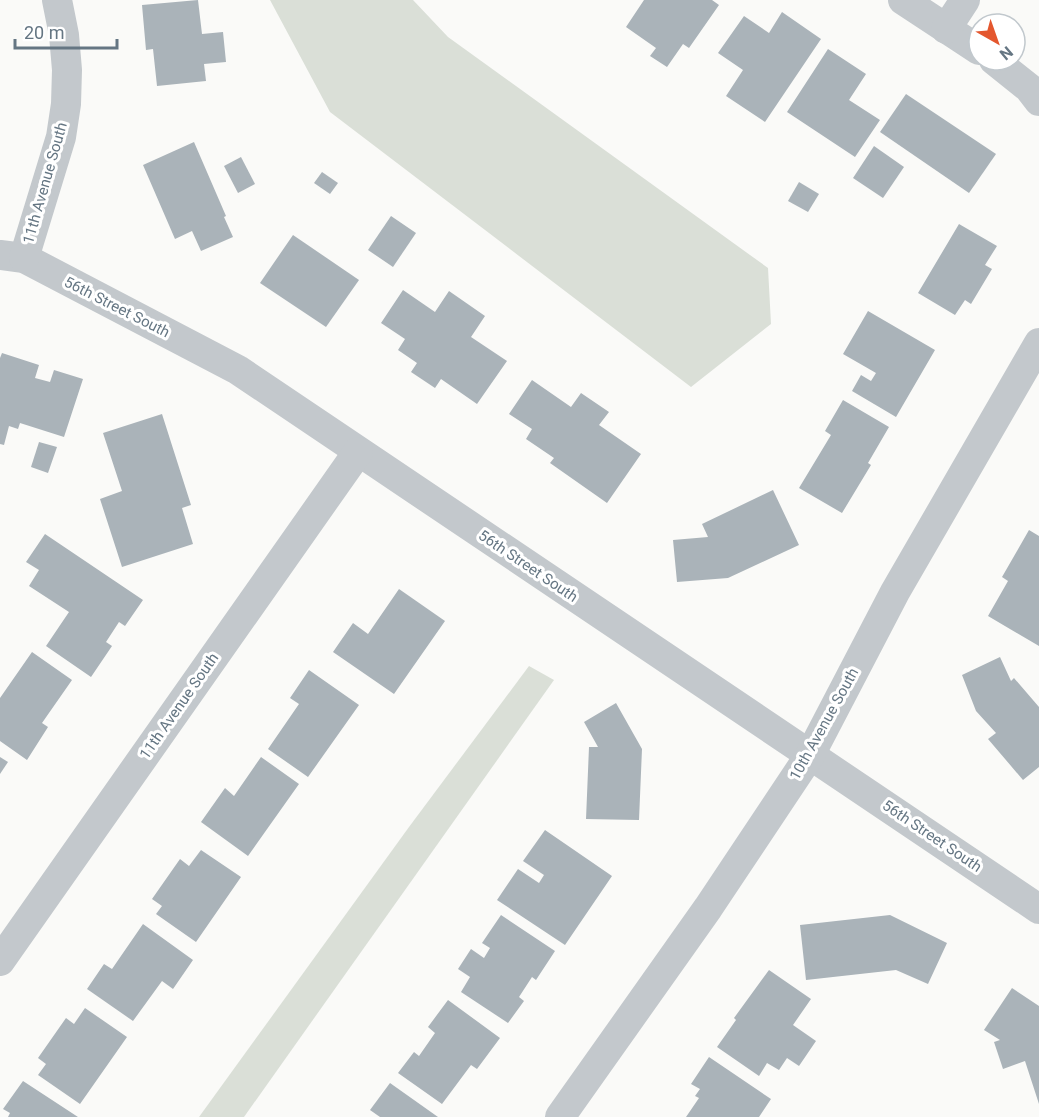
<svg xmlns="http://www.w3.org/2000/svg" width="1039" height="1117" font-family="Roboto,sans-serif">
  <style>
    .green { fill: #dadfd7 }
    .building { fill: #aab3b9 }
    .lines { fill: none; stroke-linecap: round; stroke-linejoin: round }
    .minor { stroke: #c3c8cc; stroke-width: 30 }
    .labels { text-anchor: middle; stroke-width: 6; stroke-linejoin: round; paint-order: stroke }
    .street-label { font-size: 15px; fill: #657683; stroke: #fff }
  </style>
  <rect width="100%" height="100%" fill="#fafaf8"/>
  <g class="green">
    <path d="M270,0H413L448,37L768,268L771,324L691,387L330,112Z"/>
    <path d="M529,666L554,680L244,1117H199L409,827Z"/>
  </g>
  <g class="building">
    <path d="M198,0L202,34L223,32L226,62L204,64L206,81L157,86L153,49L146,50L142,5Z"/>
    <path d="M644,0H712L719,5L689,48L683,44L667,67L650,56L656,48L626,27Z"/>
    <path d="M782,12L821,39L765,122L726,96L743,70L718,53L744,16L769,33Z"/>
    <path d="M828,49L866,74L849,100L880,120L855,157L787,112Z"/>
    <path d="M906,94L996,154L969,193L880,132Z"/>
    <path d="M194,142L226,216L224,217L233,237L201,251L192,231L175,239L143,165Z"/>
    <path d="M874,146L904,167L883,198L853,178Z"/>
    <path d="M241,157L255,184L238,193L224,166Z"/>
    <path d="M322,172L338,183L330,194L314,183Z"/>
    <path d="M799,182L819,194L808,212L788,201Z"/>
    <path d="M391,216L416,233L393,267L368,250Z"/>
    <path d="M959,224L997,246L985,265L992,269L971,304L965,300L955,315L918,293Z"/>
    <path d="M293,235L359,280L326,327L260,283Z"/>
    <path d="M403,290L435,312L449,291L485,316L471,337L507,361L477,404L441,379L435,388L411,372L417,363L398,350L405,339L381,323Z"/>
    <path d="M868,311L935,350L896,417L852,391L861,375L871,381L876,373L843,354Z"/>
    <path d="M2,353L39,365L35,378L50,382L54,370L83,379L64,437L20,423L18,429L9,426L4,445L0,444V358Z"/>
    <path d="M532,380L571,407L581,393L609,412L599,425L641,454L607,503L550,463L554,458L526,439L532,429L509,414Z"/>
    <path d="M843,400L889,427L868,463L871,465L842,513L799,488L831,435L825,431Z"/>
    <path d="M162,414L191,505L182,508L193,544L122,567L100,499L122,491L103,433Z"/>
    <path d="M39,442L57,447L48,473L31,467Z"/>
    <path d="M773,490L799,545L728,578L677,582L673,540L708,537L702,524Z"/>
    <path d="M1029,530L1039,536V646L988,616L1008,581L1002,577Z"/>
    <path d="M45,534L143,600L125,626L119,622L106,642L112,646L91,677L46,646L69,612L29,586L39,570L26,562Z"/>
    <path d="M399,589L445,621L394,694L333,652L353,623L368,634Z"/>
    <path d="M32,652L72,680L42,723L48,727L27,760L0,741V698Z"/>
    <path d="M1000,657L1011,681L1014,678L1039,707V767L1023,780L988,739L996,733L976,711L962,675Z"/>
    <path d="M309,670L359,705L308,777L268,749L299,704L290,698Z"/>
    <path d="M616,703L642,749L639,820L586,819L589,747H598L584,722Z"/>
    <path d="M0,757L8,762L0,774Z"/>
    <path d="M261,757L299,784L248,856L201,822L225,788L234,796Z"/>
    <path d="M545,830L612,876L565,945L497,900L518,869L539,883L544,875L523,861Z"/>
    <path d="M201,850L241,877L196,942L156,914L162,906L152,899L180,859L189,866Z"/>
    <path d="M501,915L555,951L536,980L532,977L519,997L524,1001L508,1023L461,992L470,977L458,969L471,949L484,958L490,948L482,943Z"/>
    <path d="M890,915L947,943L928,984L896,970L806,980L800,925Z"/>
    <path d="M143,924L193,960L173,989L162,981L133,1021L87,989L104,964L112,969Z"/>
    <path d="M769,970L811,999L793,1025L816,1041L799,1066L787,1058L779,1070L767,1063L759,1076L717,1047L736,1020L734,1018Z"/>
    <path d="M1012,988L1039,1006V1104L1025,1061L1003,1069L994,1042L1000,1040L984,1030Z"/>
    <path d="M448,1000L500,1038L477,1069L471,1065L442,1104L398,1073L414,1052L419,1056L435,1033L428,1027Z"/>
    <path d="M85,1008L127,1037L80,1104L38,1075L46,1064L38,1058L66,1018L74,1024Z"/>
    <path d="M709,1057L771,1099L759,1117H686L699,1098L695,1096L700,1089L691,1084Z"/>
    <path d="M23,1081L78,1117H8L10,1113L3,1109Z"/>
    <path d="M390,1083L438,1117H380L370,1110Z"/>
  </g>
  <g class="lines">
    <g class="minor">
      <path d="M903,0L979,50"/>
      <path d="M946,29L965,0"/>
      <path d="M994,60L1029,88L1039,101"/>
      <path d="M0,255L24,258L238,370L1039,909"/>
      <path d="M24,258L61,137L66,104L67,70L64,35L57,0"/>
      <path d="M0,961L358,452"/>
      <path d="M560,1117L708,908L810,755L895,592L1039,343"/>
    </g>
  </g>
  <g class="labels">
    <g class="street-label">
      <text transform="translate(45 183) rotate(-74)" y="5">11th Avenue South</text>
      <text transform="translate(117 307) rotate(27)" y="5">56th Street South</text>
      <text transform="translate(528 566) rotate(34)" y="5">56th Street South</text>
      <text transform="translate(179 706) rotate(-55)" y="5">11th Avenue South</text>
      <text transform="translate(824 724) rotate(-61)" y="5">10th Avenue South</text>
      <text transform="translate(932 836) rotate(34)" y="5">56th Street South</text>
    </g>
  </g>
  <g transform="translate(997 42) rotate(140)"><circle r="28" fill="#ffffff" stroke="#c1c8cd" stroke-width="1.5"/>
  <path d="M0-4.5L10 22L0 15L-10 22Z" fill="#e4572e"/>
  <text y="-9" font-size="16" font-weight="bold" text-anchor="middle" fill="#657683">N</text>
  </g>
  <path d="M15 39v9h102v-9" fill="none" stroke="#657683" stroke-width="3"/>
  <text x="24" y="39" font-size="18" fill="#657683" stroke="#ffffff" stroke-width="4.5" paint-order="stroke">20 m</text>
</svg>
